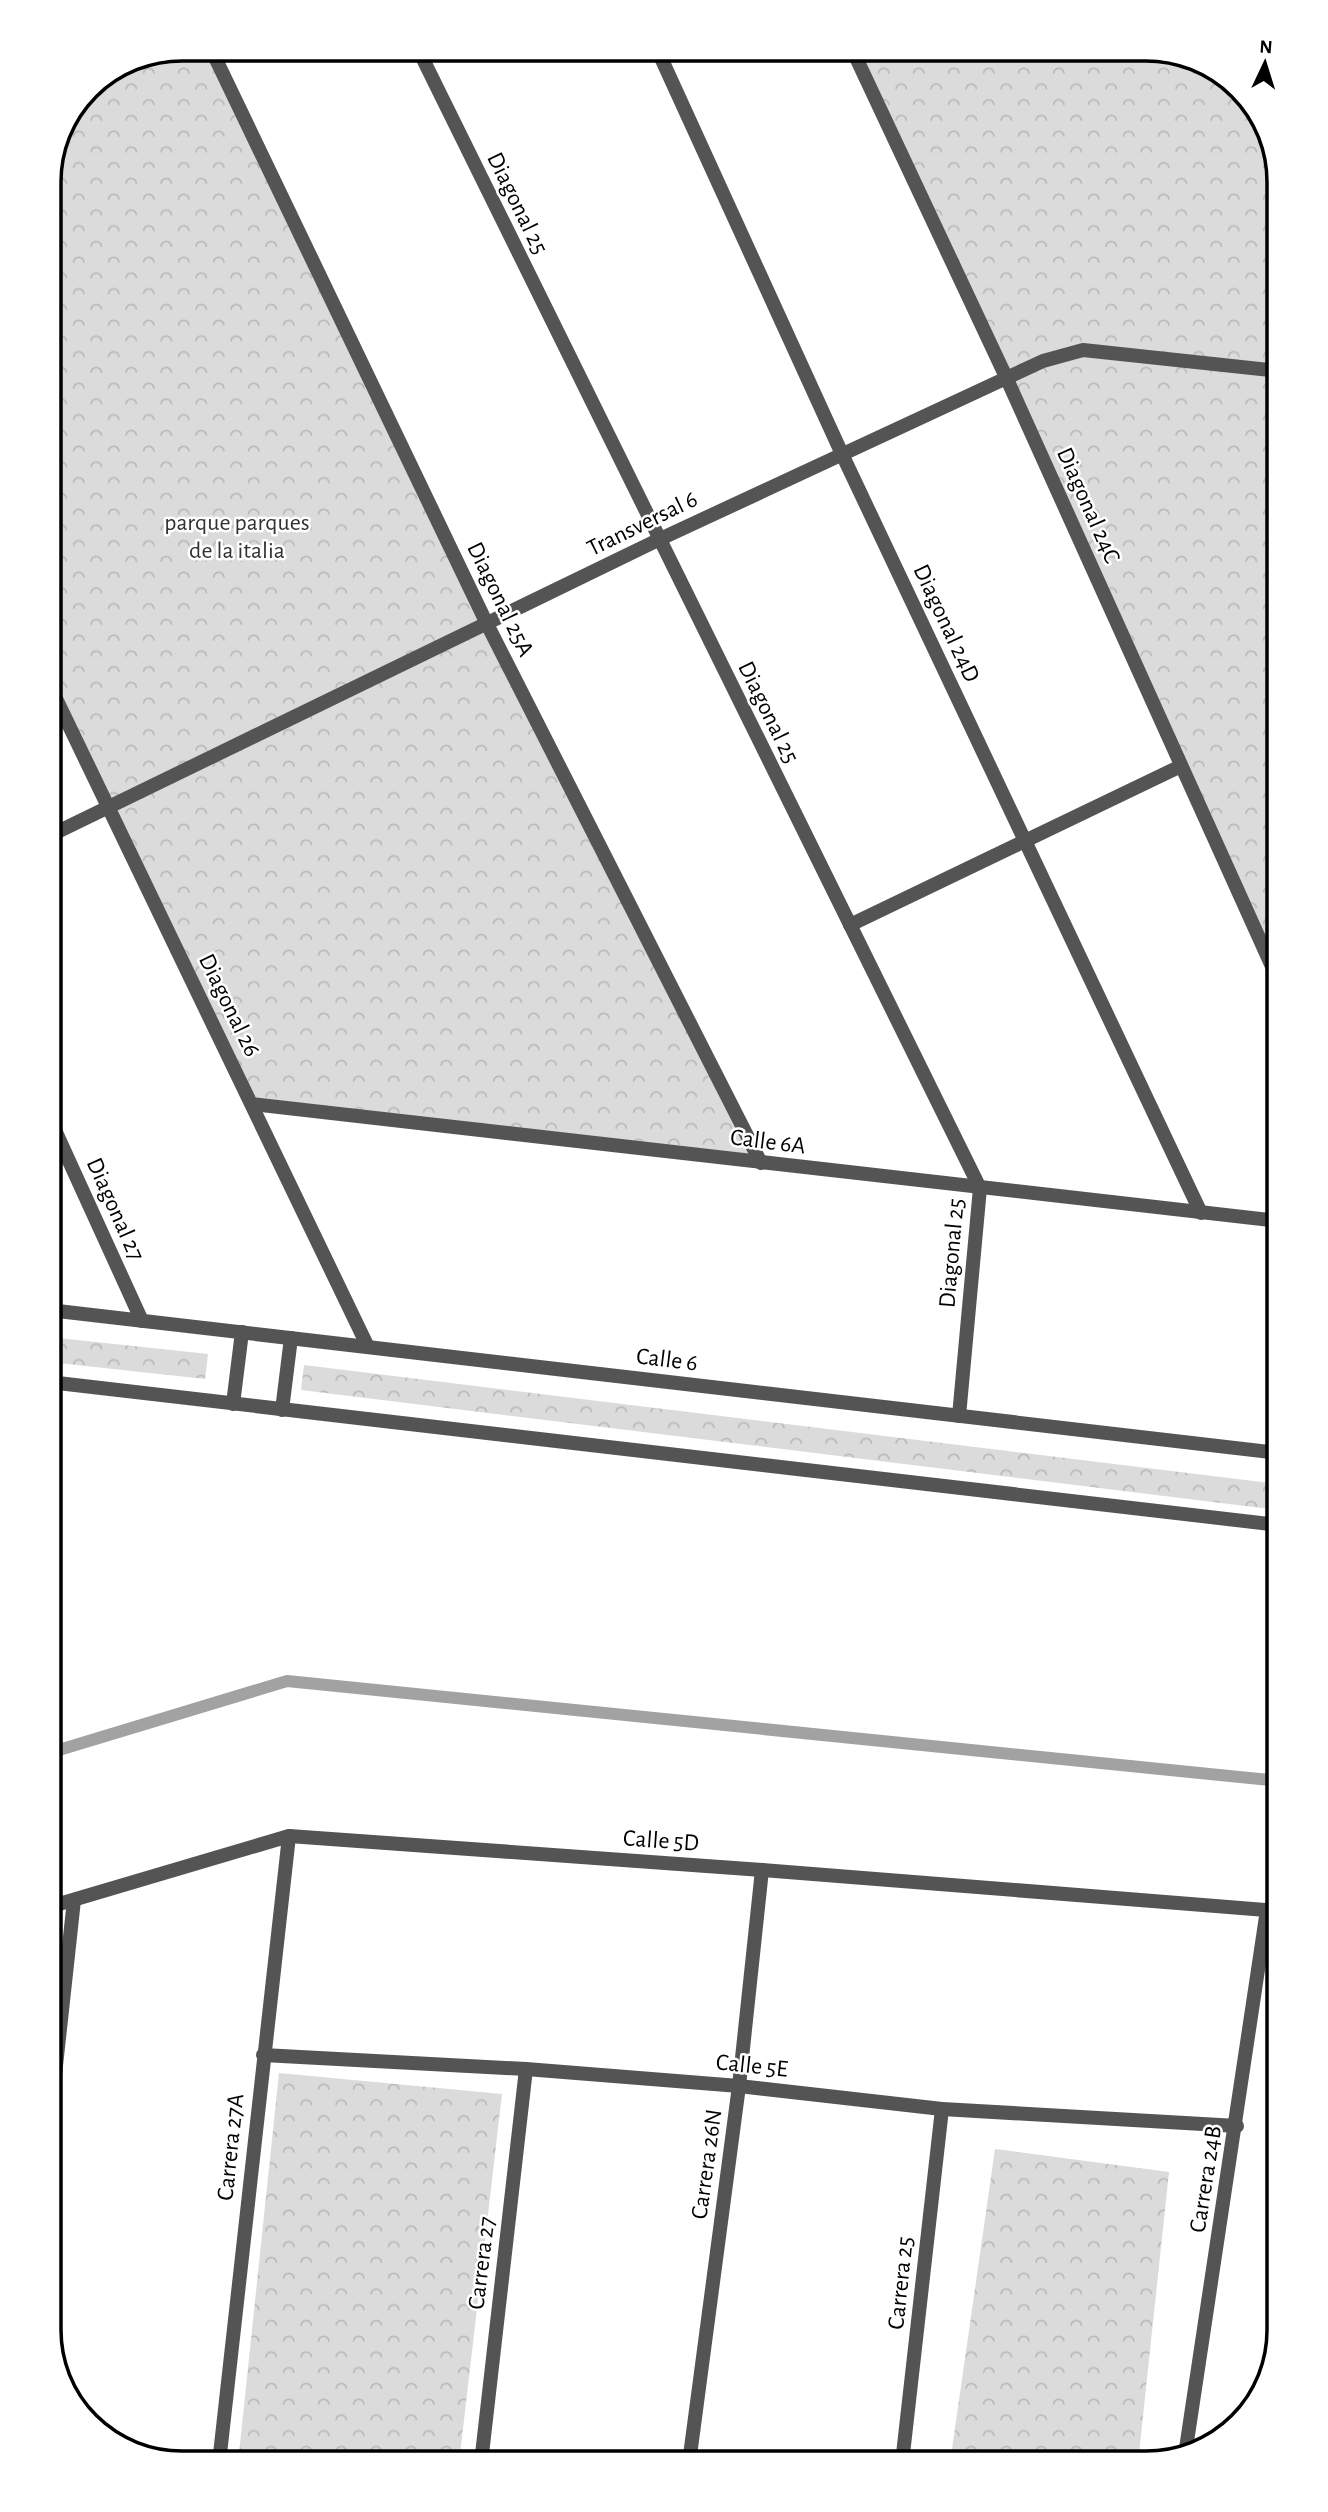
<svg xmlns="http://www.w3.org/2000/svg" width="1328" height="2512" font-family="'Alegreya Sans',sans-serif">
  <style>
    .park { fill: url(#park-crowns) }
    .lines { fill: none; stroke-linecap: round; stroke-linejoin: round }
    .stream { stroke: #a2a2a2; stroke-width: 12 }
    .street { stroke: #545454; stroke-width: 14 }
    .labels { text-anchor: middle; stroke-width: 5; stroke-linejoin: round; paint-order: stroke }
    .street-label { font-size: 24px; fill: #000; stroke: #fff }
    .park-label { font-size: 24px; fill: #323232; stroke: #fff }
    .rim { fill: none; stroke: #000; stroke-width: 3.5 }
  </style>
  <defs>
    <pattern id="park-crowns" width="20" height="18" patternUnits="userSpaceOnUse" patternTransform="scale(1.75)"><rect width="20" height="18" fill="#dbdbdb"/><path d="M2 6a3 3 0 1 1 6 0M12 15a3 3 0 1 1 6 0" fill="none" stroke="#bababa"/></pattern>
  </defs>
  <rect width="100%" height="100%" fill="#fff"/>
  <g class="park">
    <path d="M182,49H211L487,624L761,1163L252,1104L49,684V174L88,88L131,59Z"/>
    <path d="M852,49H1155L1220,72L1269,131L1279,182V981Z"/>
    <path d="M49,1337L208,1354L205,1379L49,1362Z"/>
    <path d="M304,1365L1279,1484V1510L301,1390Z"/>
    <path d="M279,2073L502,2094L459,2463H238Z"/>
    <path d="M995,2149L1169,2172L1138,2463H950Z"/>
  </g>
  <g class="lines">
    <path class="stream" d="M49,1753L287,1681L1279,1781"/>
    <g class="street">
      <path d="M211,49L487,624L761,1163"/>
      <path d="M418,49L980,1188L959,1416"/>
      <path d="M657,49L842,454L1201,1213"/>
      <path d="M852,49L1006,377L1279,982"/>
      <path d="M49,684L368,1347"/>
      <path d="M49,836L658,540L1043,361L1083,350L1279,371"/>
      <path d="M850,925L1181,766"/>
      <path d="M252,1104L1279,1221"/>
      <path d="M49,1117L142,1321"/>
      <path d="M49,1310L1279,1453"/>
      <path d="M49,1382L1279,1525"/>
      <path d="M233,1404L242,1332"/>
      <path d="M282,1410L291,1338"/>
      <path d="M49,1907L289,1836L762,1870L1279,1911"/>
      <path d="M263,2055L526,2069L739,2086L942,2109L1237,2126"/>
      <path d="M49,2130L74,1900"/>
      <path d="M1185,2455L1267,1910"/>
      <path d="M219,2463L289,1836"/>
      <path d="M481,2463L526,2069"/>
      <path d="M689,2463L739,2086L762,1870"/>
      <path d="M902,2463L942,2109"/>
    </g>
  </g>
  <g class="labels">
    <g class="street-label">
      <text transform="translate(518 203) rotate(64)" y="8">Diagonal 25</text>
      <text transform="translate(1089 505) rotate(66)" y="8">Diagonal 24C</text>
      <text transform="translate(642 523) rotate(-26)" y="8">Transversal 6</text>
      <text transform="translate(501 599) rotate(64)" y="8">Diagonal 25A</text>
      <text transform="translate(947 623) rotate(65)" y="8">Diagonal 24D</text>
      <text transform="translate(769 712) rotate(64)" y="8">Diagonal 25</text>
      <text transform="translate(230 1005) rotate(64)" y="8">Diagonal 26</text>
      <text transform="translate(768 1141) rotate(7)" y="8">Calle 6A</text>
      <text transform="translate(116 1209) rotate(66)" y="8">Diagonal 27</text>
      <text transform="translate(951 1253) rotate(-85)" y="8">Diagonal 25</text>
      <text transform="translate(667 1359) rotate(7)" y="8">Calle 6</text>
      <text transform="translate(661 1840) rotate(4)" y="8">Calle 5D</text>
      <text transform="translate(752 2065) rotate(6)" y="8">Calle 5E</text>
      <text transform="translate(230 2147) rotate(-84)" y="8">Carrera 27A</text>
      <text transform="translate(706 2164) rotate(-82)" y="8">Carrera 26N</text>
      <text transform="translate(1205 2179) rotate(-81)" y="8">Carrera 24B</text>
      <text transform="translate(481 2263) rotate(-83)" y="8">Carrera 27</text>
      <text transform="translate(900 2283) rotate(-84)" y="8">Carrera 25</text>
    </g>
    <g class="park-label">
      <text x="237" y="530">parque parques<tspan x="237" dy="28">de la italia</tspan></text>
    </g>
  </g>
  <path d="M0 0H1328V2512H0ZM182 61H1146A121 121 0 0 1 1267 182V2330A121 121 0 0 1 1146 2451H182A121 121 0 0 1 61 2330V182A121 121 0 0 1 182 61Z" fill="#fff" fill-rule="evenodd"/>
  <path class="rim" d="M182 61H1146A121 121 0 0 1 1267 182V2330A121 121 0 0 1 1146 2451H182A121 121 0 0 1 61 2330V182A121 121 0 0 1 182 61Z"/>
  <g transform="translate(1265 63) rotate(4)" stroke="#ffffff" stroke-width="5" paint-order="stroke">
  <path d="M0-5L12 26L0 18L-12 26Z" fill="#000000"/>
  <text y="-10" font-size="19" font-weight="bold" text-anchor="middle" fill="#000000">N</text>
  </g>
</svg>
